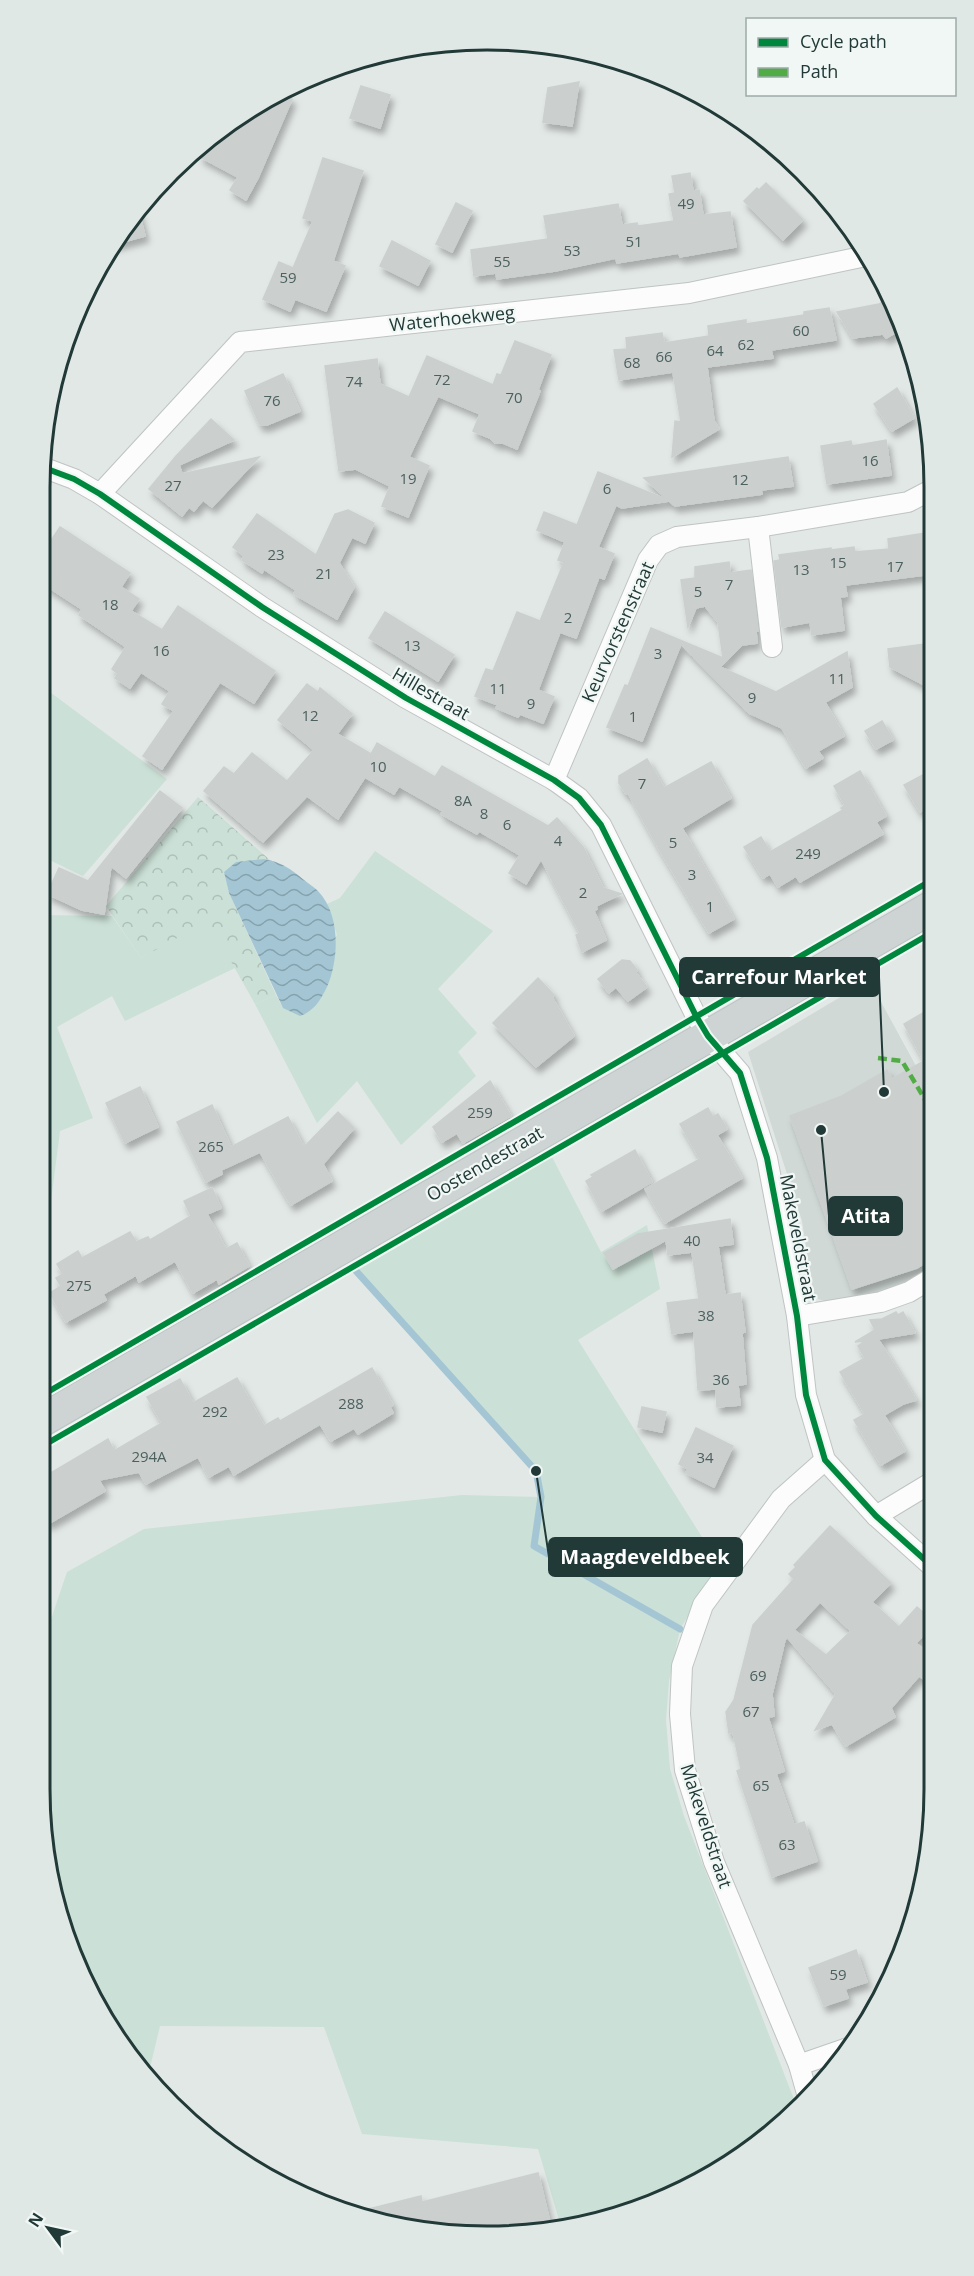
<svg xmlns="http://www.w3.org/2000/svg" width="974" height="2276" font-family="'Open Sans',sans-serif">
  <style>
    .built { fill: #d0d9d6 }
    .green { fill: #cbe0d6 }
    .forest { fill: url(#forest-crowns) }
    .water { fill: url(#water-waves) }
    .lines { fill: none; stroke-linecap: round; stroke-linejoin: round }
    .stream { stroke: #a4c6d4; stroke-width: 7 }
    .building { fill: #cbd0cf; stroke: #cbd0cf; stroke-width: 1.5; fill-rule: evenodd; filter: url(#shadow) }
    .minor-casing { stroke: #bfc4c3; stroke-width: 22 }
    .primary-casing { stroke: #bcc4c3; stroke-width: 34 }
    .minor { stroke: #fbfcfb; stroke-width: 20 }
    .primary { stroke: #cdd4d3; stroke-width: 32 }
    .quiet { stroke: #52ac45; stroke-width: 4.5; stroke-dasharray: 9 4.5; stroke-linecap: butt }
    .cycleway-casing { stroke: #f0f7f4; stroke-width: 10 }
    .cycleway { stroke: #00873e; stroke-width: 6 }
    .labels { text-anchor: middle; stroke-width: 4.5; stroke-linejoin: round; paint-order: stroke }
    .number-label { font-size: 15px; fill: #4c605e }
    .street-label { font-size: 18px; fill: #213937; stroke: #f0f7f4 }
    .rim { fill: none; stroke: #213937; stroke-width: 3 }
    .leader { fill: none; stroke: #213937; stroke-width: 2 }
    .callout-dot { fill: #213937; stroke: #f0f7f4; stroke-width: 2 }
    .callout { fill: #213937; stroke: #213937; stroke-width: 2 }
    .callout-label { font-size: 20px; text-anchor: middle; font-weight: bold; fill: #fff }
  </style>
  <defs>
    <pattern id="forest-crowns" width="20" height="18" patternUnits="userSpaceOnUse" patternTransform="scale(1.5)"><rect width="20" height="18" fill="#cbe0d6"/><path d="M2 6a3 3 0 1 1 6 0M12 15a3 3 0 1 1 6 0" fill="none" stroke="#aec1b8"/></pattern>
    <pattern id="water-waves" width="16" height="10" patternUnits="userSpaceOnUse" patternTransform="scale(1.5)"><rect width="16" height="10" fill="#a4c6d4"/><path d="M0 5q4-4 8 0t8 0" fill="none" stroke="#85a2ad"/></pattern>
    <filter id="shadow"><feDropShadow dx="3.5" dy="6" stdDeviation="3" flood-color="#0004"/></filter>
  </defs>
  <rect width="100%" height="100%" fill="#e2e8e6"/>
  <path class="built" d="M869,980L933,1097L934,1266L879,1296L829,1302L814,1298L802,1221L748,1052Z"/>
  <g class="green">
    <path d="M39,684L167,779L83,876L39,855Z"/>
    <path d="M375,851L493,931L438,989L477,1033L458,1052L476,1076L401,1145L357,1081L317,1123L255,1004L276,995L283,1008L337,935L327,904L340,898Z"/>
    <path d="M39,915L112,916L141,958L208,920L235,968L125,1021L112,996L57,1027L93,1118L60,1131L39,1294Z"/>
    <path d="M552,1157L601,1252L647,1225L660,1289L578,1340L707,1545L728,1552L680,1629L669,1681L666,1720L670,1769L684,1816L797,2107L711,2177L574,2228L562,2230L538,2149L362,2134L324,2027L160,2026L147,2080L99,2013L63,1933L39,1789V1648L46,1634L67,1572L144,1529L462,1495L541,1497L536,1471L356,1271Z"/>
    <path d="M39,1357L53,1392L39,1400Z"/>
  </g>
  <path class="forest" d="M198,797L270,860L264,859L224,872L229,893L276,995L255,1004L208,921L141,958L106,906Z"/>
  <path class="water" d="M264,859C281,862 291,869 304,880C308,883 314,887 318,891C341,915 339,959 327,987C320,1001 314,1011 300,1016L283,1008L229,893L224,872L236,862Z"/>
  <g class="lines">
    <path class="stream" d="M356,1271L536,1471L541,1497L534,1546L680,1629"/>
  </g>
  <g class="building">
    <path d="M579,82L572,126L543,122L548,88Z"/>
    <path d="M361,86L390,95L380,128L350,118Z"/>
    <path d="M278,92L292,99L258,178L246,200L230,190L238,177L200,157L203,150H202L208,138L215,131Z"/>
    <path d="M323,158L363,171L333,261L345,266L326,311L295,299L290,311L263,299L279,262L293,268L313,221L303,218Z"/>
    <path d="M690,173L693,191L699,190L703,215L730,212L736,247L680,257L679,253L617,263L616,258L555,271L497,279L496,273L474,276L471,250L548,239L544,216L618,204L622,225L637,223L638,226L674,221L669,194L675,193L672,176Z"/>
    <path d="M766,183L803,220L783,240L744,201L757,188L759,190Z"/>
    <path d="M456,203L472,211L452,252L436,244Z"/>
    <path d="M138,209L145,236L112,245L124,228Z"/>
    <path d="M392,241L430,261L418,285L380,266Z"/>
    <path d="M891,298L901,315L904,328L886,338L883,334L853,338L837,312L879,304Z"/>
    <path d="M829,308L836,340L771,350L773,358L707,367L714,421L719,429L672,457L675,421L681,422L673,372L619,380L614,350L627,349L626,338L662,333L664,343L709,336L708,326L746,320V324L804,315V312Z"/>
    <path d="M515,341L551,355L538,390L540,391L517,449L503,443H495L490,438L473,431L480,414L438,396L409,457L429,466L408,517L382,506L390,486L356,469L339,471L325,366L377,359L380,384L409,397L427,356L493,385L497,374L501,375Z"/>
    <path d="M283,374L300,411L267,425H260L245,391Z"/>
    <path d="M897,388L914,418L892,431L874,404Z"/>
    <path d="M211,419L234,440L179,465L182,474L259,457L212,507L203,500L194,511L189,507L182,516L149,489L176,456Z"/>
    <path d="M886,440L891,475L827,484L821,446L851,441L852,446Z"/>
    <path d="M788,457L793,486L761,490L762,494L675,506L669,501L622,508L616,505L598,547L614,554L604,579L599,577L576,638L560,632L538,690L554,697L543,723L520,714L518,717L496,708L498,705L475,696L486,669L493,671L517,612L540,621L564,562L558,560L565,542L537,530L544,512L577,525L598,472L668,500L644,478Z"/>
    <path d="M348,510L374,523L365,543L352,537L339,563L354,587L337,619L294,594L296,590L264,569L262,573L242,560L244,556L233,547L257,514L316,555L335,514Z"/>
    <path d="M60,527L130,573L121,587L139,599L131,611L162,630L178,606L275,671L254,703L220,682L162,769L143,756L174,711L162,704L170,691L141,672L130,688L115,678L118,674L112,669L126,647L79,615L82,609L39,581V558Z"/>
    <path d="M925,533L927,544L931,543L932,574L845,585L847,596L840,597L844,630L812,635L810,622L782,627L774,561L780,560L779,555L831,548V550L854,547L855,552L889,549L888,539Z"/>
    <path d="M729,562L730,573L751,570L758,631H756L757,643L742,645L720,667L776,692L847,652L852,687L825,702L844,736L818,751L823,758L806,768L782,728L749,713L681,644L642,741L607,727L625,685L628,686L651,628L723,658L718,622L705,606L696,608L688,627L681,580L695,578V567Z"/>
    <path d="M385,612L454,655L438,681L369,638Z"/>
    <path d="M932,643V689L890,667L888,649Z"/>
    <path d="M307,684L318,692L320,688L352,714L337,734L371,754L377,743L435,777L442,766L548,826L557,818L583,847L603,888L621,894L596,906L597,909L594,911L606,940L582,952L576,935L580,933L541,859L526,884L509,873L520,855L479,831L477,834L441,814L443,811L399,786L394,794L365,777L338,819L307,796L263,842L204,791L224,767L234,774L252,753L287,781L314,750L278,720Z"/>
    <path d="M882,721L893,740L876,749L865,731Z"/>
    <path d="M647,759L664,788L711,762L731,798L682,828L734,919L709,933L659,849L628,793L626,794L619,783V776Z"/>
    <path d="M932,770V805L920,812L904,785Z"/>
    <path d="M860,771L886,816L876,822L883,834L800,882L796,876L778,887L770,874L763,878L744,847L761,837L770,852L843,810L841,808L845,805L834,786Z"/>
    <path d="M160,791L182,808L126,878L111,866L104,914L82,910L47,894L59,868L88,881Z"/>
    <path d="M622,960L630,961L637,970L636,973L647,987L628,1001L616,987L609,993L598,979Z"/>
    <path d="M538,978L554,995L552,997L574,1036L536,1067L493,1023Z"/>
    <path d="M933,1007V1258L917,1268L852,1289L790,1116L842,1096L887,1070L892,1079L924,1061L904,1024Z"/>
    <path d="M490,1081L511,1116L463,1143L457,1133L442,1142L433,1127Z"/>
    <path d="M140,1087L158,1127L125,1143L106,1103Z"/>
    <path d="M212,1105L231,1147L288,1117L304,1147L338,1112L354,1128L323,1164L332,1181L291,1205L260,1152L221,1170L222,1174L206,1182L177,1122Z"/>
    <path d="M708,1108L713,1117L718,1114L727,1129L717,1135L742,1178L665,1223L645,1189L700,1159L680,1124Z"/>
    <path d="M635,1150L652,1182L602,1211L586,1181L593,1177L591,1175Z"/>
    <path d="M212,1188L221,1208L207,1214L226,1249L237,1243L249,1266L219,1284L217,1279L193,1293L175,1261L139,1282L136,1275L103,1294L106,1300L66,1322L50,1293L61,1286L56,1278L63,1274L57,1264L78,1251L82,1258L130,1232L136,1242L148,1237L150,1240L191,1216L184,1201Z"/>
    <path d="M730,1219L733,1244L718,1246L725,1295L740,1293L745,1332L742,1333L746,1384L738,1385L740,1405L717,1407L716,1389L698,1390L694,1331L672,1334L667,1303L699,1299L692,1252L668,1255L666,1240L613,1269L604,1253L638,1234Z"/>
    <path d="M896,1312L898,1315L903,1312L915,1333L878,1339L916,1400L903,1404L884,1415L905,1451L881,1465L854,1420L865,1414L840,1372L865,1358L858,1346L865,1341L855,1342L875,1330L870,1320L882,1319Z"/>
    <path d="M372,1368L393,1405L390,1407L393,1413L358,1434L354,1428L331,1441L320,1424L234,1475L229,1466L209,1477L198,1457L146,1484L139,1472L99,1480L105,1491L48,1524L39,1510V1480L108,1439L114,1451L162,1423L147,1397L180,1379L193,1403L237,1378L264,1426L278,1418L280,1421Z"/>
    <path d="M642,1407L666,1412L662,1432L638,1427Z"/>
    <path d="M696,1428L733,1446L714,1487L686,1473L688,1469L679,1464Z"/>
    <path d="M830,1526L891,1583L872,1602L899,1627L917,1607L935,1623L916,1643L935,1659V1687L919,1676L891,1708L895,1717L846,1746L832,1724L815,1730L836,1694L787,1637L785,1640L772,1694L774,1716L768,1717L784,1771L776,1774L794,1825L804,1822L817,1861L772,1877L737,1771L741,1769L733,1732L729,1733L726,1712L734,1700L753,1625L794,1579L789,1574L796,1567L794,1565ZM820,1602L851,1631L826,1655L794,1630Z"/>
    <path d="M856,1950L867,1982L845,1989L848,1998L824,2006L809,1968Z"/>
    <path d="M538,2173L552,2231L487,2237L400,2228L357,2212L421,2196L422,2202Z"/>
  </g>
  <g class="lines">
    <defs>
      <g id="minor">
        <path d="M42,467L74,479L100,494L262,607L406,698L554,780L579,798L601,825L696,1016L708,1036L740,1073L767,1158L797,1316L806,1395L825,1460L876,1516L934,1568"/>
        <path d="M100,494L240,342L689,293L866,256"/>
        <path d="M758,527L772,647"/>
        <path d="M554,780L648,560L659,545L677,537L758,527L908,502L931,490"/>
        <path d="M797,1316L881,1302L909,1292L934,1277"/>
        <path d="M876,1516L934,1481"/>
        <path d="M799,2065L851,2047"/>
        <path d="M808,2097L799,2065L714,1862L685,1770L680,1714L682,1666L703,1605L781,1499L825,1460"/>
      </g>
      <path id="primary" d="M39,1422L932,907"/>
    </defs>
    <use href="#minor" class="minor-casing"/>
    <use href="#primary" class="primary-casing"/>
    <use href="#minor" class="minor"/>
    <use href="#primary" class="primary"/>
    <path class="quiet" d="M878,1058L902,1061L933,1113"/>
    <defs>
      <g id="cycleway">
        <path d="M42,467L74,479L100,494L262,607L406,698L554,780L579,798L601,825L696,1016L708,1036L740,1073L767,1158L797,1316L806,1395L825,1460L876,1516L934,1568"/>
        <path d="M39,1397L932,880"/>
        <path d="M39,1448L933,932"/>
      </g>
    </defs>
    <use href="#cycleway" class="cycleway-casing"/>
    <use href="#cycleway" class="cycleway"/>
  </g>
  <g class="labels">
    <g class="number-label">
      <text x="686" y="209">49</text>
      <text x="634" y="247">51</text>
      <text x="572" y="256">53</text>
      <text x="502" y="267">55</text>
      <text x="288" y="283">59</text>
      <text x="801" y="336">60</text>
      <text x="746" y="350">62</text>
      <text x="715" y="356">64</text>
      <text x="664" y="362">66</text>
      <text x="632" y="368">68</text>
      <text x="442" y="385">72</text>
      <text x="354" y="387">74</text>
      <text x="514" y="403">70</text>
      <text x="272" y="406">76</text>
      <text x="870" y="466">16</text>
      <text x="408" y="484">19</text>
      <text x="740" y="485">12</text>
      <text x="173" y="491">27</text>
      <text x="607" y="494">6</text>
      <text x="276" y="560">23</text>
      <text x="838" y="568">15</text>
      <text x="895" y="572">17</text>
      <text x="801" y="575">13</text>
      <text x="324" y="579">21</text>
      <text x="729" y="590">7</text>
      <text x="698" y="597">5</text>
      <text x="110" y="610">18</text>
      <text x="568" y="623">2</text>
      <text x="412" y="651">13</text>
      <text x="161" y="656">16</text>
      <text x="658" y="659">3</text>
      <text x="837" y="684">11</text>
      <text x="498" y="694">11</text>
      <text x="752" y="703">9</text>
      <text x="531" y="709">9</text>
      <text x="310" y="721">12</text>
      <text x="633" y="722">1</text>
      <text x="378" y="772">10</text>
      <text x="642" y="789">7</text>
      <text x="463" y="806">8A</text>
      <text x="484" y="819">8</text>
      <text x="507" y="830">6</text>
      <text x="558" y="846">4</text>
      <text x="673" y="848">5</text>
      <text x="808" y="859">249</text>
      <text x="692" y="880">3</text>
      <text x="583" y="898">2</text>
      <text x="710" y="912">1</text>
      <text x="480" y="1118">259</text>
      <text x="211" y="1152">265</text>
      <text x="692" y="1246">40</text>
      <text x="79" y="1291">275</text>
      <text x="706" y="1321">38</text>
      <text x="721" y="1385">36</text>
      <text x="351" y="1409">288</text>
      <text x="215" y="1417">292</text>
      <text x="149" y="1462">294A</text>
      <text x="705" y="1463">34</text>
      <text x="758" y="1681">69</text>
      <text x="751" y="1717">67</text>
      <text x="761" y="1791">65</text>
      <text x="787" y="1850">63</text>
      <text x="838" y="1980">59</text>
    </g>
    <g class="street-label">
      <text transform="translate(452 319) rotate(-6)" y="6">Waterhoekweg</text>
      <text transform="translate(618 632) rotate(-66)" y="6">Keurvorstenstraat</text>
      <text transform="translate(431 694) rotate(30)" y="6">Hillestraat</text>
      <text transform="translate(485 1164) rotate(-30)" y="6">Oostendestraat</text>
      <text transform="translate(798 1238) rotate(79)" y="6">Makeveldstraat</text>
      <text transform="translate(706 1826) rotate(72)" y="6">Makeveldstraat</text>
    </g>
  </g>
  <path d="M0 0H974V2276H0ZM487 50H487A437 437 0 0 1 924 487V1789A437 437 0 0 1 487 2226H487A437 437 0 0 1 50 1789V487A437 437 0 0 1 487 50Z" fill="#dfe8e5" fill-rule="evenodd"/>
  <path class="rim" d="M487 50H487A437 437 0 0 1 924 487V1789A437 437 0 0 1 487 2226H487A437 437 0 0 1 50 1789V487A437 437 0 0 1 487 50Z"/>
  <path class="leader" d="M884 1092L879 977M821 1130L829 1216M536 1471L549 1557"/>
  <g class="callout-dot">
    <circle cx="884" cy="1092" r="6"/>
    <circle cx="821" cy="1130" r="6"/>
    <circle cx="536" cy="1471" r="6"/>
  </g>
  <g class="callout">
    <rect x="680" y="958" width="199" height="38" rx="6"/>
    <rect x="829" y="1197" width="73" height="38" rx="6"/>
    <rect x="549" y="1538" width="193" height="38" rx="6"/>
  </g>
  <g class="callout-label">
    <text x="779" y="984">Carrefour Market</text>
    <text x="866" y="1223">Atita</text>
    <text x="645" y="1564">Maagdeveldbeek</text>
  </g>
  <rect x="746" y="18" width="210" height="78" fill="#f0f7f4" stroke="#9daba8" stroke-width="1.5"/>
  <rect x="758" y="38" width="30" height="9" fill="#00873e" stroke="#9daba8" stroke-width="1.5"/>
  <text x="800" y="48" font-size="18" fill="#213937">Cycle path</text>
  <rect x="758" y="68" width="30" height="9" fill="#52ac45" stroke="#9daba8" stroke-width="1.5"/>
  <text x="800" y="78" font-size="18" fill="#213937">Path</text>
  <g transform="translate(48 2228) rotate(303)" stroke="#f0f7f4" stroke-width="4.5" paint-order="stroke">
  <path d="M0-4.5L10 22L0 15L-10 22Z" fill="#213937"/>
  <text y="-9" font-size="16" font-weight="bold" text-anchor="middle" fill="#213937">N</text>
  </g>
</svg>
